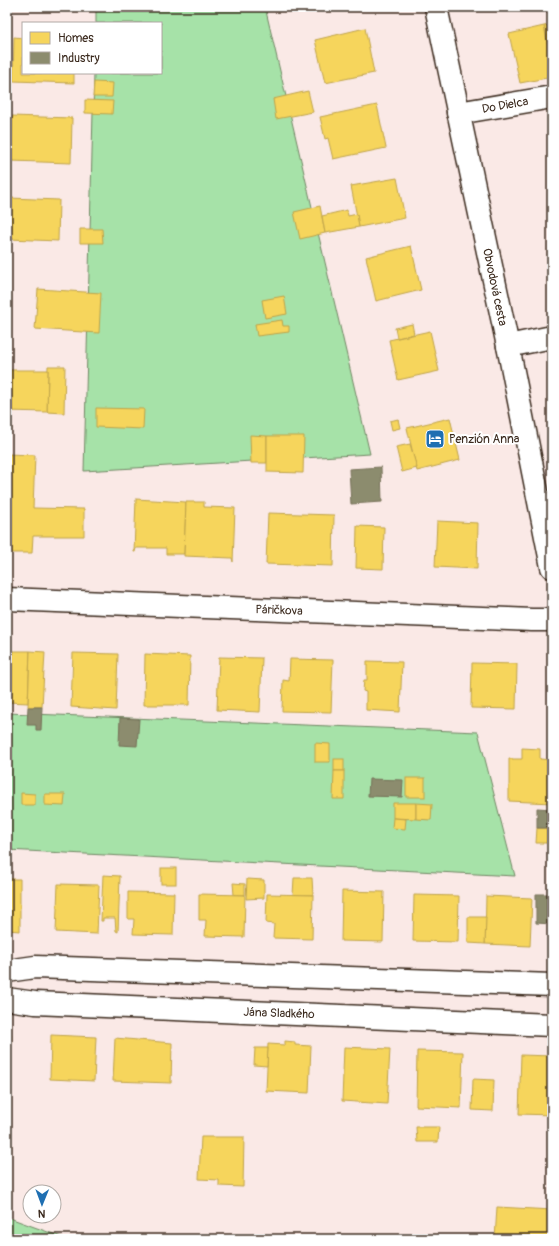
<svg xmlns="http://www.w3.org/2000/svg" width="559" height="1246" font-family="Pangolin,sans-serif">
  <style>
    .green { fill: #a6e2a8; stroke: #708663 }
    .homes { fill: #f6d55c; stroke: #bea249 }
    .industry { fill: #8c8c6e; stroke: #746f56 }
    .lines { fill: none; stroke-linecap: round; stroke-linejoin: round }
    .minor-casing { stroke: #3b2a1e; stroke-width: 25 }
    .minor { stroke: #fff; stroke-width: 22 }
    .labels { text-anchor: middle; stroke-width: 4; stroke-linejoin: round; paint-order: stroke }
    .street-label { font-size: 12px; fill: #3b2a1e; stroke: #fff }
    .poi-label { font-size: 12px; fill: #3b2a1e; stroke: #fff; text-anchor: start }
  </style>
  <rect width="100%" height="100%" fill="#fae9e6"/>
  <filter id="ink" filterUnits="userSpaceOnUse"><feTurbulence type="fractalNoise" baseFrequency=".025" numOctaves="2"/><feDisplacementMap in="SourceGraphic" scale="8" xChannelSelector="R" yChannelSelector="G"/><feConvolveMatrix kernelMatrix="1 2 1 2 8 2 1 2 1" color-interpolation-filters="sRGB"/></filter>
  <g filter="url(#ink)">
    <g class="green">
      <path d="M96,7H265L370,454L84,471L94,73H161V23H96Z"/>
      <path d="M7,713L478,732L515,876L7,850Z"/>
      <path d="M7,1217L67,1239H7Z"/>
    </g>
    <g class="homes">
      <path d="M552,24V51H549L544,26Z"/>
      <path d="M544,26L549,51H552V77L520,83L509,34Z"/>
      <path d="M365,28L374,73L325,83L315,40Z"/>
      <path d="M14,37L23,38V73H74V83L13,81Z"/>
      <path d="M94,82L113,83L112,97H93Z"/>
      <path d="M308,91L313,112L276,119L273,99Z"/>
      <path d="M85,100L113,101L112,114L85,113Z"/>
      <path d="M377,105L386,148L333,159L328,138L325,139L320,117Z"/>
      <path d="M12,116L72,118L71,163L11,161Z"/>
      <path d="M397,178L405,218L359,227L351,186Z"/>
      <path d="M10,198L59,200L58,241L9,239Z"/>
      <path d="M320,206L325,233L300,239L294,212Z"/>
      <path d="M347,210L348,216L357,214L359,227L325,233L322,216Z"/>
      <path d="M80,229H102L103,243H80Z"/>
      <path d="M411,246L421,290L376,301L366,257Z"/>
      <path d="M38,289L101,293L99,333L35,329Z"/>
      <path d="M284,296L287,314L265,318L262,300Z"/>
      <path d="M282,320L283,326H289V332L257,336L255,324Z"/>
      <path d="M412,324L414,334L397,338L395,328Z"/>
      <path d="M430,331L439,371L398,380L389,340Z"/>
      <path d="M48,366H65L64,413L47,412Z"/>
      <path d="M7,370H48L47,412L7,411Z"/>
      <path d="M96,408L144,409L143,429L96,427Z"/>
      <path d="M450,418L460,460L417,471L407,428Z"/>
      <path d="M398,419L400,428L392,430L390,421Z"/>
      <path d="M250,435L267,436V463H251Z"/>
      <path d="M267,436H304L303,473L267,472Z"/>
      <path d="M410,444L417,468L402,472L396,447Z"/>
      <path d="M7,454L35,455L33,508L84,509V536H33L32,553H7Z"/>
      <path d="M136,499L186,502L184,554H166V548H136L135,552H134Z"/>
      <path d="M186,502H204V507L235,508L233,562L232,558L184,556Z"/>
      <path d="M268,513L334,515L333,566L266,564Z"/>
      <path d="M437,521L478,523L477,569L435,567Z"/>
      <path d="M357,526L384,527L383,569L356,568Z"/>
      <path d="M7,651H30L28,703L7,702Z"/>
      <path d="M30,651L45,652L42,707H28Z"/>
      <path d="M73,653L118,654L116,710L71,707Z"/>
      <path d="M145,654L190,656L189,705H144Z"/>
      <path d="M219,657L262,658L260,712L217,710Z"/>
      <path d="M290,659L333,660L331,712L282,711L283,680L289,681Z"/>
      <path d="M367,661L402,662L400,712L366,710V692L363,691L364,680H367Z"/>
      <path d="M472,663L517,664L516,709L471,708Z"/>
      <path d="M315,743L330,744V762H315Z"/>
      <path d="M522,748L540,749V759L552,760V803L509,801V759H522Z"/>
      <rect x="334" y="759" width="10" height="12"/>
      <path d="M334,771H344V799H333Z"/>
      <rect x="406" y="778" width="19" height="19"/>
      <path d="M21,793L35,794V805H21Z"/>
      <path d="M45,794H65L64,806L45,805Z"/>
      <path d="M393,803H416V819L393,818Z"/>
      <path d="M416,803L432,804L431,820L416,819Z"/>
      <path d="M393,818L406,819L405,829L392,828Z"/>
      <path d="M537,828H552V843H536Z"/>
      <rect x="161" y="868" width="15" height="16"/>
      <path d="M103,875L120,876L118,932L116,931L115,918H103V921H101Z"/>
      <path d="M294,878H312L313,895H293Z"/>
      <path d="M7,879H20V931L7,930Z"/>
      <path d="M247,879L264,880V898L246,899Z"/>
      <path d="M233,883L245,884V895H234Z"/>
      <path d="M58,884L99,885L97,934L56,932Z"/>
      <path d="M342,891L384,892L383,942L341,941Z"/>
      <path d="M128,892L174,893L173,935L133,934L134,919H128Z"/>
      <path d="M199,894L245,895L244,937L205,936L206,920H199Z"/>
      <path d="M267,894L313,895L312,939L273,938L274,924L266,923Z"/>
      <path d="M414,895L459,896L458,942L413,941Z"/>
      <path d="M486,896L532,898L530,946L485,944Z"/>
      <path d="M468,917H486L485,944L468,943Z"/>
      <path d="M9,1033L11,1034L10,1086H7V1039H9Z"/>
      <path d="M51,1035L96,1037L94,1081L50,1079Z"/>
      <path d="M115,1038L172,1043L171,1083L113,1081Z"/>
      <path d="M285,1041L295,1042V1045L311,1046L309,1093L266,1091L268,1044L285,1045Z"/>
      <path d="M344,1047L390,1049L387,1104L342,1101Z"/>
      <path d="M255,1048H268L267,1066L254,1065Z"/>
      <path d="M417,1051L463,1052L461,1108L416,1106Z"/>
      <path d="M521,1055L552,1056V1115L519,1114Z"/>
      <path d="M473,1079L494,1080L493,1111L472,1110Z"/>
      <path d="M416,1127H439L438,1142H417Z"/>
      <path d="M201,1137H244L243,1187L219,1186V1180L199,1179Z"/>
      <path d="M497,1207L552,1210V1239H495Z"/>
    </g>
    <g class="industry">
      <path d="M381,467L382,502L351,504L349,469Z"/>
      <path d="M28,707H42L41,730H36V725H27Z"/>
      <path d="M120,718L139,719L137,746L119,745Z"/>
      <path d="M369,779L403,780L402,797L368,796Z"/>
      <path d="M537,808L552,809V828H537Z"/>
      <path d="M536,894H552V924L536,923Z"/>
    </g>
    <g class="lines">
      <defs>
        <g id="minor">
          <path d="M436,7L508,346L552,567"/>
          <path d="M458,113L552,97"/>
          <path d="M508,346L552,337"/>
          <path d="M7,599L532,620H552"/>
          <path d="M7,971L35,967L552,985"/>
          <path d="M7,999L35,1003L552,1025"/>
        </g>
      </defs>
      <use href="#minor" class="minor-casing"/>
      <use href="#minor" class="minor"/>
    </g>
  </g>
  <defs>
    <symbol id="hotel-square" viewBox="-11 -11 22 22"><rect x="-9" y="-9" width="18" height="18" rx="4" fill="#1f6fb2" stroke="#fff"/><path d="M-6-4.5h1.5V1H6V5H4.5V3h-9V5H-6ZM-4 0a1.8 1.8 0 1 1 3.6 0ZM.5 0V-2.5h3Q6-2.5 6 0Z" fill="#fff"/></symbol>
  </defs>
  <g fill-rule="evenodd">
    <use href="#hotel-square" x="424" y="428" width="22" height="22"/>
  </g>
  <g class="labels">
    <g class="street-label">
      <text transform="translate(505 105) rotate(-10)" y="4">Do Dielca</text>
      <text transform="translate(495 287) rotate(78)" y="4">Obvodová cesta</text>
      <text transform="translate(279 610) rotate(2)" y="4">Páričkova</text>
      <text transform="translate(279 1013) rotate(2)" y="4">Jána Sladkého</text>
    </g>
    <g class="poi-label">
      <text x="449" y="443">Penzión Anna</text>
    </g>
  </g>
  <rect width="559" height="1246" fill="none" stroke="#fff" stroke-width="24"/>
  <rect x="12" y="12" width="535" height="1222" fill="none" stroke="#3b2a1e" stroke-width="1.5" filter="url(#ink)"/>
  <rect x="22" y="22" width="140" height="52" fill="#ffffff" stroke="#b1aaa5"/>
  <rect x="30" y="32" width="20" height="12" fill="#f6d55c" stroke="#b1aaa5"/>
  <text x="58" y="42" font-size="12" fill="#3b2a1e">Homes</text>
  <rect x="30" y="52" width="20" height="12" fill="#8c8c6e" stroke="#b1aaa5"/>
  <text x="58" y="62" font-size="12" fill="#3b2a1e">Industry</text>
  <g transform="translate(42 1204) rotate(181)"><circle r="19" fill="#ffffff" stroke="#b1aaa5"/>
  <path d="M0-3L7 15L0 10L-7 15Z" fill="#1f6fb2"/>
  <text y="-6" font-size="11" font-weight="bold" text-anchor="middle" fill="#3b2a1e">N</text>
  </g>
</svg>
